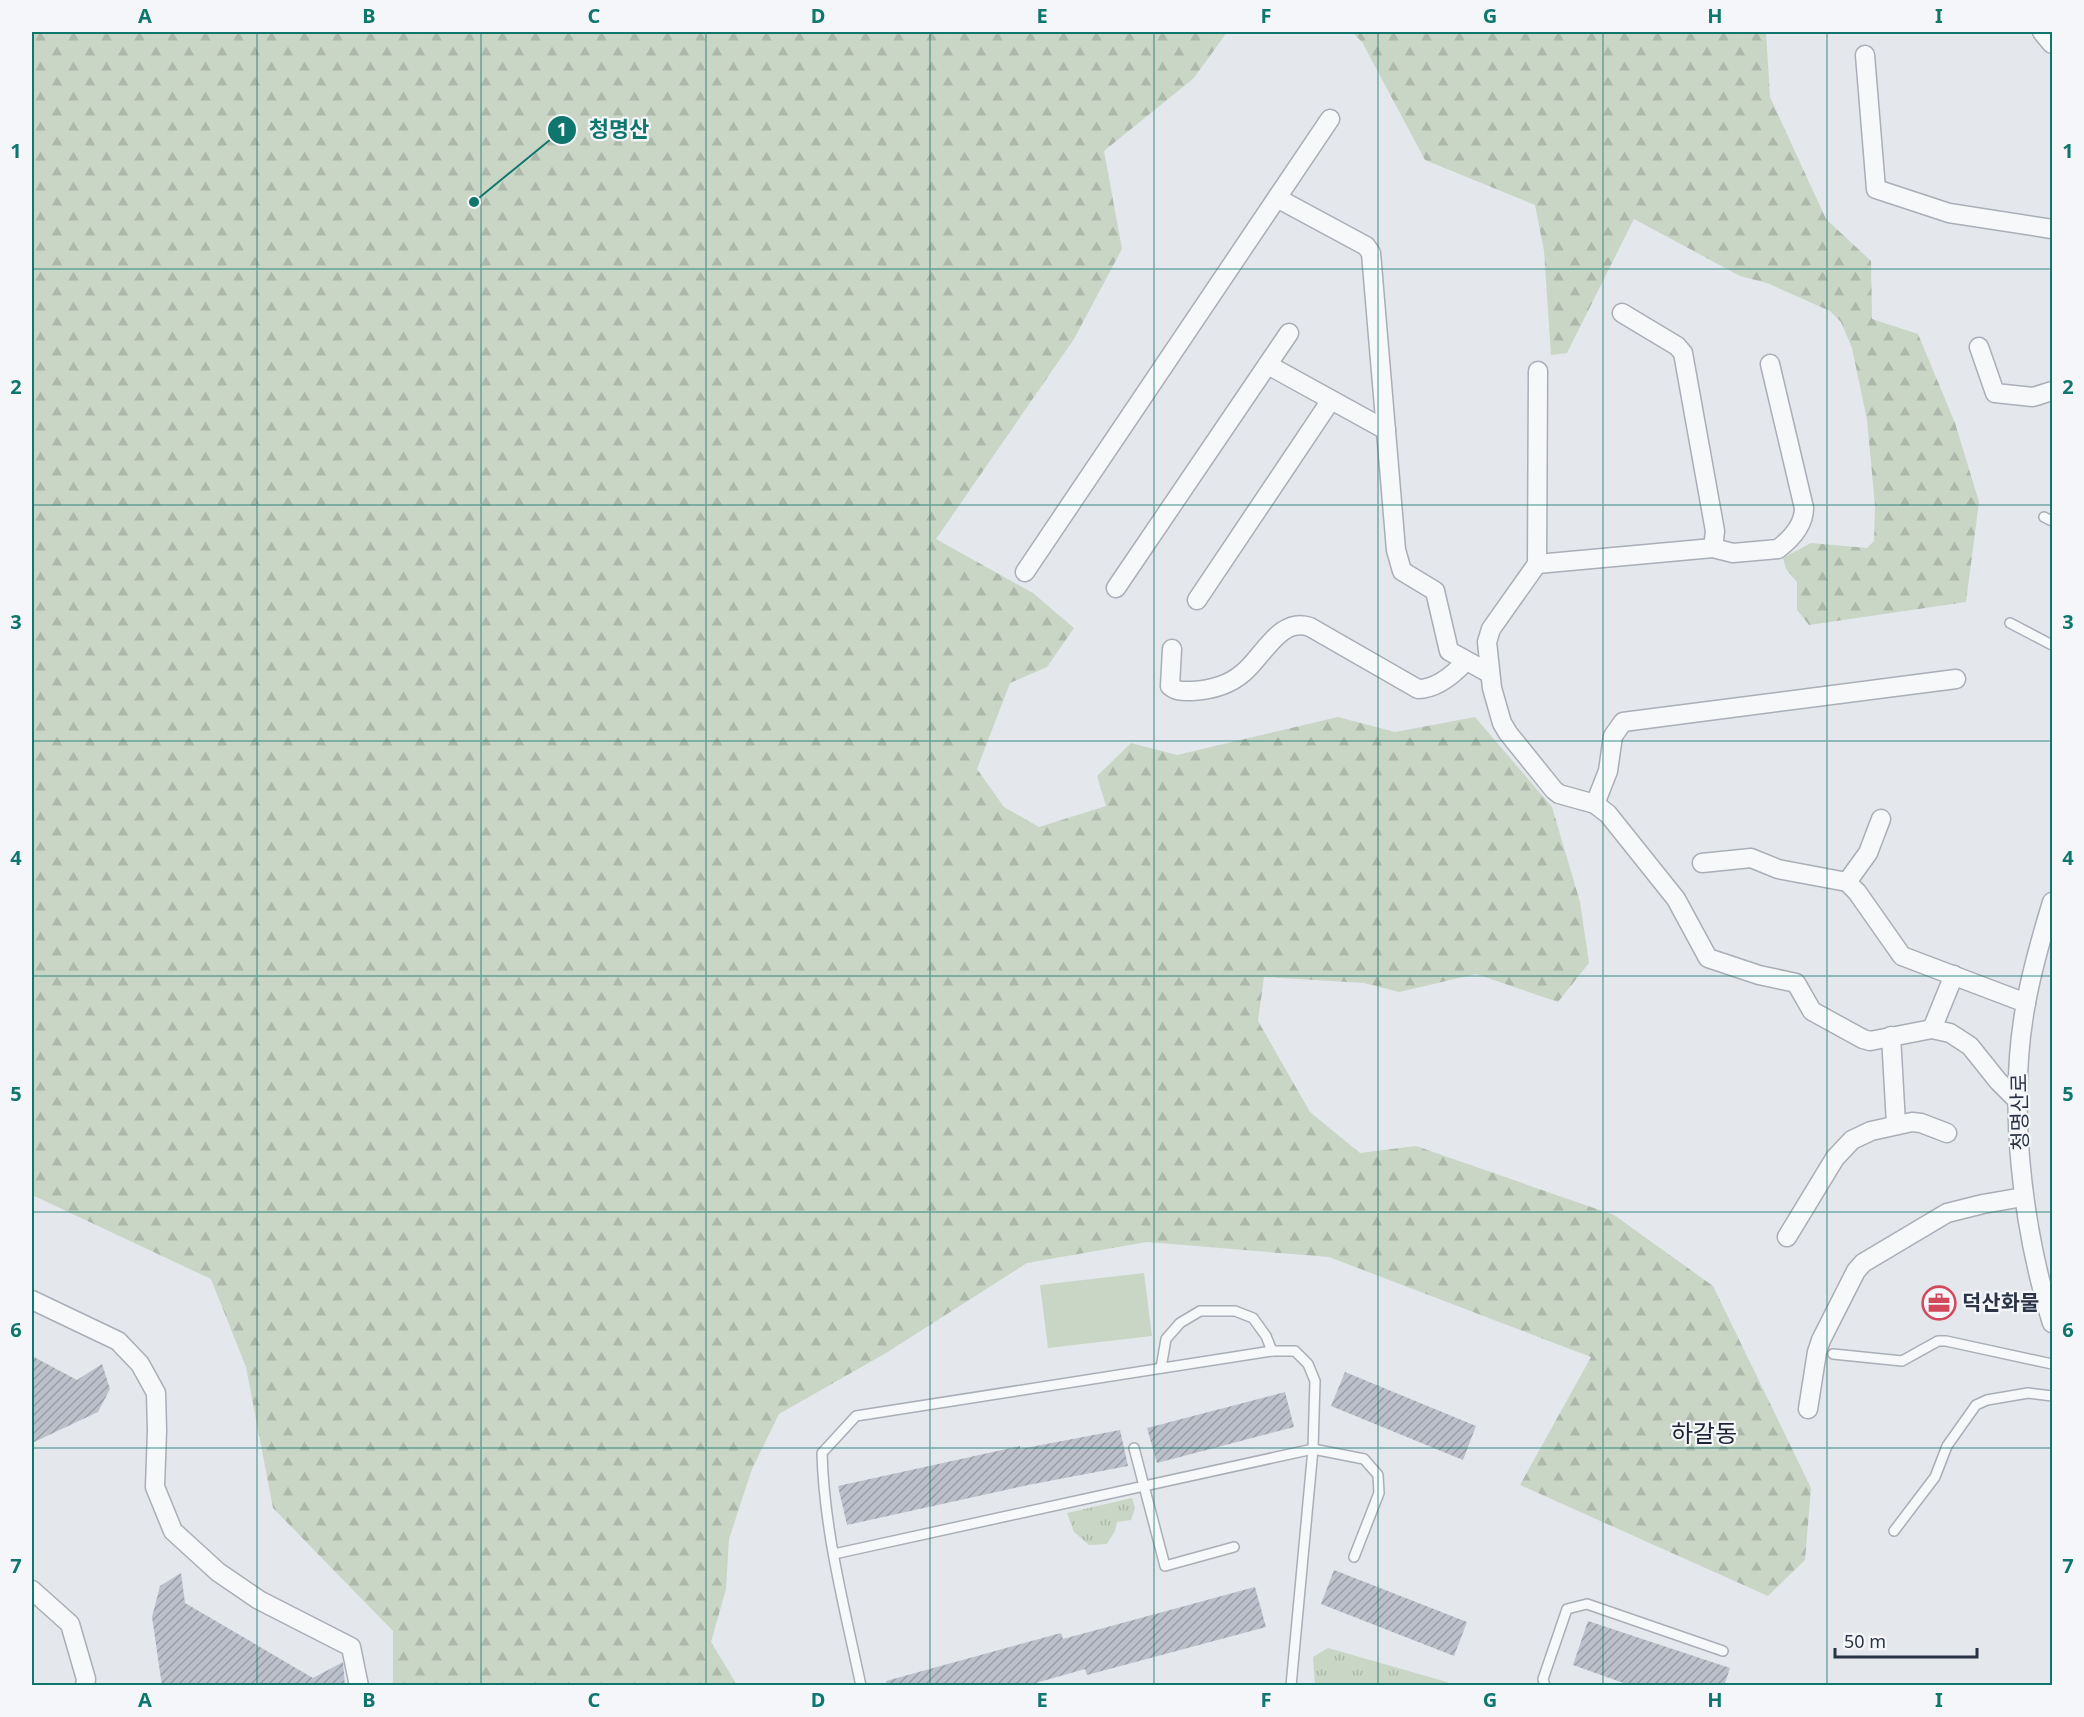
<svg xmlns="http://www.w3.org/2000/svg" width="2084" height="1717" font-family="'Noto Sans','Noto Sans KR',sans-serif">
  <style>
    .grass { fill: url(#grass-tufts) }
    .forest { fill: url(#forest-firs) }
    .pitch { fill: #c9d6c5 }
    .building { fill: url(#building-hatch) }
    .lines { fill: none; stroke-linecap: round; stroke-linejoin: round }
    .service-casing { stroke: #a9aeb7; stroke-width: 12 }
    .minor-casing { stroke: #a9aeb7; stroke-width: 21 }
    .service { stroke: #f7f8fa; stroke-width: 9 }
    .minor { stroke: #f7f8fa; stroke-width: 18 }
    .grid { fill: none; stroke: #0f766e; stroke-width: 1.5; stroke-opacity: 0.55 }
    .labels { text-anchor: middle; stroke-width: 4.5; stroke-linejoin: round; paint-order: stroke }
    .street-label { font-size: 21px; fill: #2b3445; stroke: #f4f6f9 }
    .poi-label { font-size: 21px; font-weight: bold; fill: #2b3445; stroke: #f4f6f9; text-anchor: start }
    .quarter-label { font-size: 24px; fill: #1d2536; stroke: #f4f6f9 }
    .leader { fill: none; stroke: #0f766e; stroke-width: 2 }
    .callout-dot { fill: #0f766e; stroke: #f4f6f9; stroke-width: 2 }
    .mark-label { font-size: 18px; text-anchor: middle; font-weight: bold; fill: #fff }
    .callout-label { font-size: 22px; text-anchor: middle; font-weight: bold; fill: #0f766e; stroke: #f4f6f9; stroke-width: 4.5; stroke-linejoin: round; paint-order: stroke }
    .neatline { fill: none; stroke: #0f766e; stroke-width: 2 }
    .grid-label { font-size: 20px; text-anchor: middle; font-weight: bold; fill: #0f766e }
  </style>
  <defs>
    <pattern id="grass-tufts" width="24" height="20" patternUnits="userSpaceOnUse" patternTransform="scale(1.5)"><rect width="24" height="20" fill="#c9d6c5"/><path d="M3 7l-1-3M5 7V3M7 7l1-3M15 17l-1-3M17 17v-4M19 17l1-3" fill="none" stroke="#adb8ab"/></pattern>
    <pattern id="forest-firs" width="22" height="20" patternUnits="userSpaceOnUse" patternTransform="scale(1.5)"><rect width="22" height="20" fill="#c9d6c5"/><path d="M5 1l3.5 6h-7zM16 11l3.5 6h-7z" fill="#adb8ab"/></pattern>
    <pattern id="building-hatch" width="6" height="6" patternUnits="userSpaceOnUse" patternTransform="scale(1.5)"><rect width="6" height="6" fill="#bbc0ca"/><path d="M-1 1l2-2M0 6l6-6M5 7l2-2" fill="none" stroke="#989da6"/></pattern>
  </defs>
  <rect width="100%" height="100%" fill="#e4e7ec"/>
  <g class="grass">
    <path d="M1132,1498L1135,1508L1131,1520L1117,1522L1115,1531L1107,1544L1089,1545L1074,1532L1067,1513Z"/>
    <path d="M1328,1648L1447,1682L1449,1685H1315L1313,1657Z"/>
  </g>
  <g class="forest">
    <path d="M32,32H1227L1194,78L1104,151L1122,249L1074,339L936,539L1033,593L1074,628L1047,667L1010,683L977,769L1004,807L1039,827L1106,806L1097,776L1131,743L1177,755L1338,717L1395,732L1475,717L1552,807L1580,902L1589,963L1558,1002L1476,974L1399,992L1364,983L1264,977L1258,1021L1310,1112L1360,1153L1416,1146L1614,1215L1713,1286L1811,1488L1805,1560L1768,1596L1520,1485L1591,1357L1329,1257L1147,1242L1027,1263L886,1353L779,1414L752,1469L729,1539L726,1589L711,1642L737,1685H393V1631L273,1508L246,1367L211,1279L32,1195Z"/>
    <path d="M1352,32H1766L1770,97L1826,219L1871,261L1872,319L1918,334L1955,423L1979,502L1966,602L1809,625L1797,610V582L1786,569L1783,558L1811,543L1867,548L1874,541L1875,505L1867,420L1852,348L1841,322L1830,311L1767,283L1740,276L1634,219L1567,353L1551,355L1544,251L1535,205L1425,160L1362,42Z"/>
  </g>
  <path class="pitch" d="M1144,1273L1152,1336L1048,1348L1040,1285Z"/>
  <g class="building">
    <path d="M32,1356L77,1380L102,1364L110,1389L98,1412L32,1443Z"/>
    <path d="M1345,1372L1476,1426L1463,1460L1331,1406Z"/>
    <path d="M1285,1392L1294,1427L1157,1463L1147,1428Z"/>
    <path d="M1120,1430L1128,1466L1028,1485L847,1525L838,1486L1020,1446V1449Z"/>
    <path d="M1334,1570L1467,1622L1454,1656L1321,1604Z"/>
    <path d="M181,1573L185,1603L313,1678L343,1662L345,1686H162L152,1617L160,1586Z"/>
    <path d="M1255,1587L1266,1627L1087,1675L1085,1669L1025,1686H887L886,1681L1061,1633L1063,1639Z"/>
    <path d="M1588,1621L1730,1668L1724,1686H1632L1573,1665Z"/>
  </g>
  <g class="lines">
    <defs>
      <g id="service">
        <path d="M2044,517L2052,521"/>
        <path d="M2010,623L2052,645"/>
        <path d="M1833,1354L1902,1361L1938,1341H1946L2052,1364"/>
        <path d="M1161,1368L1166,1339L1180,1323L1200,1311H1235L1253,1318L1266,1336L1272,1351"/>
        <path d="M1134,1448L1165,1566L1234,1547"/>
        <path d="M1894,1531L1935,1477L1947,1446L1976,1405L1987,1400L2028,1393L2052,1396"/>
        <path d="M834,1554L1313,1449L1364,1459L1378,1475L1379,1493L1354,1557"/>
        <path d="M861,1686C845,1609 824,1531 822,1453L856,1416L1272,1351H1295L1308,1364L1315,1381L1313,1449L1291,1686"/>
        <path d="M1545,1686L1543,1679L1567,1609L1587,1604L1723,1651"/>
      </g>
      <g id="minor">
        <path d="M2042,32L2052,44"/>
        <path d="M1865,55L1876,189L1949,213L2052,229"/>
        <path d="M1277,198L1366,246L1371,253L1396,550L1402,571L1435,591L1449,651L1489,673"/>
        <path d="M1622,313L1677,346L1683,353L1715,531L1713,548"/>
        <path d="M1979,347L1995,393L2033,397L2052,391"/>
        <path d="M1268,365L1386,430"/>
        <path d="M1538,371L1537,564L1491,629L1487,642L1492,688L1502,723L1508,733L1554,790L1559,794L1595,804L1608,814L1676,899L1708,958L1759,975L1796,983L1812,1011L1863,1039L1870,1041L1932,1029L1950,1033L1970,1046L1998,1081L2018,1101"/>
        <path d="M1537,564L1713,548L1733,553L1778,549C1791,539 1804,525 1804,508L1770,364"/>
        <path d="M1025,572L1330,119"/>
        <path d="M1116,588L1289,333"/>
        <path d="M1197,600L1331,400"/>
        <path d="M1172,649L1170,686C1177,692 1183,691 1192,691C1211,690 1228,686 1243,673C1263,657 1280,616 1310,627L1418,689C1437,689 1454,674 1466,661"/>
        <path d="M1595,804L1608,771L1613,736L1623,722L1956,679"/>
        <path d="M1702,863L1751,858L1778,869L1847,882L1857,892L1902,956L2026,1003"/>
        <path d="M1847,882L1868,853L1881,819"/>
        <path d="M2052,902C2042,935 2032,969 2026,1003C2007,1103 2022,1227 2052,1323"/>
        <path d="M1932,1029L1954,975"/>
        <path d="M1891,1036L1896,1124"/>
        <path d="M1787,1237L1835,1158L1852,1140L1871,1131L1912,1122L1921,1123L1947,1133"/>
        <path d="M32,1300L118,1341L140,1364L156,1393L157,1430L155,1487L173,1531L218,1572L259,1600L351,1647L359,1686"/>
        <path d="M1808,1409L1817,1352L1821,1340L1856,1271L1863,1263L1947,1213L1983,1204L2023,1197"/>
        <path d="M32,1590L70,1624L86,1679L85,1686"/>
      </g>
    </defs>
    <use href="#service" class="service-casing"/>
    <use href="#minor" class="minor-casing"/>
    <use href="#service" class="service"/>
    <use href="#minor" class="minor"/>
  </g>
  <path class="grid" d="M257,32V1686M481,32V1686M706,32V1686M930,32V1686M1154,32V1686M1378,32V1686M1603,32V1686M1827,32V1686M32,269H2052M32,505H2052M32,741H2052M32,976H2052M32,1212H2052M32,1448H2052"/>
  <defs>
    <symbol id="office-ring" viewBox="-11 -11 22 22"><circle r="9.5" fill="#f4f6f9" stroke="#d1495b" stroke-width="1.5"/><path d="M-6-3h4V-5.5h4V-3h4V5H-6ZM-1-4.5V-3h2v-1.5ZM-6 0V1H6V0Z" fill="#d1495b"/></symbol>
  </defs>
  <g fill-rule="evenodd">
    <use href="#office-ring" x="1920" y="1284" width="38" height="38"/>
  </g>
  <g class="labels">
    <g class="street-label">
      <text transform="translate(2020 1112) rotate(-91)" y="7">청명산로</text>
    </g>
    <g class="poi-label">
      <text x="1962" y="1310">덕산화물</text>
    </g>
    <g class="quarter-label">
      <text x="1704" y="1442">하갈동</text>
    </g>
  </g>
  <path class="leader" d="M474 202L562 130"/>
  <g class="callout-dot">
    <circle cx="474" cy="202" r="6"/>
    <circle cx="562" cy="130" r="15"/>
  </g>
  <g class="mark-label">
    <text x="562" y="136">1</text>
  </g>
  <g class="callout-label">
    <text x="619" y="137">청명산</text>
  </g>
  <rect width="2084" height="1717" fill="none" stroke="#f4f6f9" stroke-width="66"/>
  <path d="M1835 1648v9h142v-9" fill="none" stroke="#2b3445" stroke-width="3"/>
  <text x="1844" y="1648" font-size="18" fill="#2b3445" stroke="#f4f6f9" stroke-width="4.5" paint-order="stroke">50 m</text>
  <rect x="33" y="33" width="2018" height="1651" class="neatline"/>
  <g class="grid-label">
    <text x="145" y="23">A</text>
    <text x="369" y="23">B</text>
    <text x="594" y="23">C</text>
    <text x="818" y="23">D</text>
    <text x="1042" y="23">E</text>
    <text x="1266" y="23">F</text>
    <text x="1490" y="23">G</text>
    <text x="1715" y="23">H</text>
    <text x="1939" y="23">I</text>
    <text x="16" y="158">1</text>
    <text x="2068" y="158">1</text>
    <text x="16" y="394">2</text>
    <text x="2068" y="394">2</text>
    <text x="16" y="629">3</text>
    <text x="2068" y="629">3</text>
    <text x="16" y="865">4</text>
    <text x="2068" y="865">4</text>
    <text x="16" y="1101">5</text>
    <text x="2068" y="1101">5</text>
    <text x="16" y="1337">6</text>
    <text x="2068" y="1337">6</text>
    <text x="16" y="1573">7</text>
    <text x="2068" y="1573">7</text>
    <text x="145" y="1707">A</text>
    <text x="369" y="1707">B</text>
    <text x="594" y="1707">C</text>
    <text x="818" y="1707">D</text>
    <text x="1042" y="1707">E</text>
    <text x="1266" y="1707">F</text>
    <text x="1490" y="1707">G</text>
    <text x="1715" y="1707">H</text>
    <text x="1939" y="1707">I</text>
  </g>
</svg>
